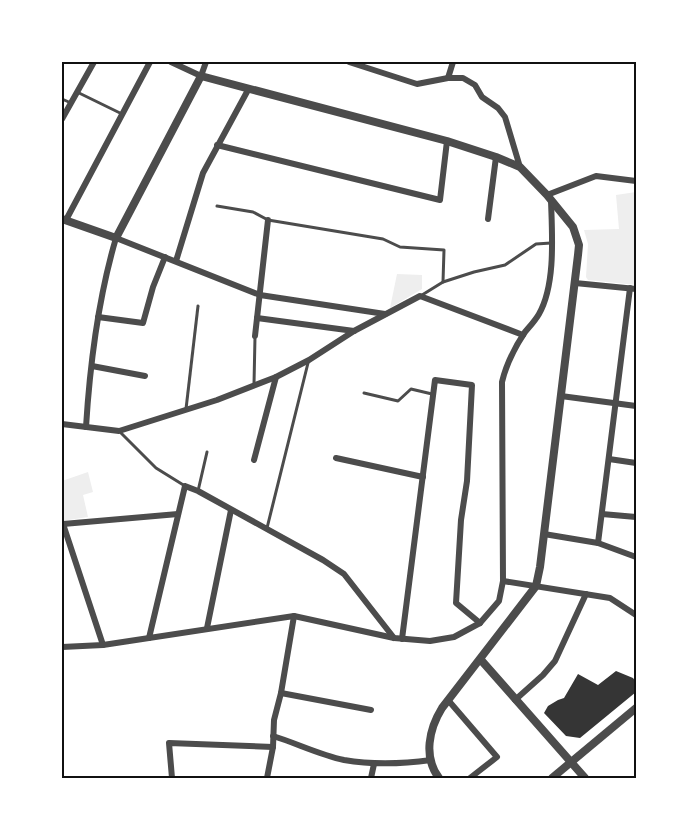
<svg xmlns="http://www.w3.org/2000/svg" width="698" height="840" font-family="'PT Sans Narrow',sans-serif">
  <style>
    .green { fill: #eee }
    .building { fill: #353535 }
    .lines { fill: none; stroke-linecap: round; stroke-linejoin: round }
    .service { stroke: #4c4c4c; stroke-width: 3 }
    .minor { stroke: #4c4c4c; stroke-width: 6 }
    .tertiary { stroke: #4c4c4c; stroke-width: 8 }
    .neatline { fill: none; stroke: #111; stroke-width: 2 }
  </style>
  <rect width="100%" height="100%" fill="#fff"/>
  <g class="green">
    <path d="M636,192V285L588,280L586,277L588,244L584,230L619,229L616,195Z"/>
    <path d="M397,274L422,275V289L390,308Z"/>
    <path d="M88,472L93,492L83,495L88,517L62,521V481Z"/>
  </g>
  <path class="building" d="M616,671L633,678L636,682V692L580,738L566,736L544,713L548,706L558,700L564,698L578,674L598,685Z"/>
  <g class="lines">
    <g class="service">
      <path d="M77,92L120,113"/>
      <path d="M62,99L71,103"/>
      <path d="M217,206L253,212L268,220L383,239L400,247L444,250L443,282L422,295"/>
      <path d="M443,282L474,272L505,265L536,244L551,243"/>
      <path d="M254,384L255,337"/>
      <path d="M364,393L398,401L411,389L432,394"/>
      <path d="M186,409L198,306"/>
      <path d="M120,432L156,468L185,486"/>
      <path d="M198,491L207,452"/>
      <path d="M267,528L308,363"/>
    </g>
    <g class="minor">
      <path d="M171,62L201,76L206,62"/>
      <path d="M349,62L417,84L448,78H463L475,85L482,97L498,108L505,117L520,167"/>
      <path d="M448,78L453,62"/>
      <path d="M62,119L94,62"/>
      <path d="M217,145L440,200L447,141"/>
      <path d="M547,195L596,176L636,181"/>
      <path d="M488,219L496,157"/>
      <path d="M66,220L150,62"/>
      <path d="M176,261L203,173L248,90"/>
      <path d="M575,283L636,289"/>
      <path d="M98,317L143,323L153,287L165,257"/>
      <path d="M257,318L354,331"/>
      <path d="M255,336L268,220"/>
      <path d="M92,366L145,376"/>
      <path d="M561,396L636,406"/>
      <path d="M62,424L119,431L217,400L276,377L309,360L354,331L420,296L523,335"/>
      <path d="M86,427C90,363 98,299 116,238L260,295L385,314"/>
      <path d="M336,458L423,477"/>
      <path d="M609,459L636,463"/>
      <path d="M254,460L276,377"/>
      <path d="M602,514L636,517"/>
      <path d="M544,534L598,543L636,557"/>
      <path d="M598,543L630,288"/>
      <path d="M503,581L610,598L636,615"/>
      <path d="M207,628L231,510"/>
      <path d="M149,638L185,486L198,491L323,560L344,574L394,638"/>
      <path d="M402,639L435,380L472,385L467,481L461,520L456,603L480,623"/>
      <path d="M103,645L63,524L178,514"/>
      <path d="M62,647L103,645L294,616L394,638L430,641L454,637L480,623L499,601L503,581L502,382C506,365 515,347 525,332C530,326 535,321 539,314C556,284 552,234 551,200"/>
      <path d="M281,693L371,710"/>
      <path d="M448,700L497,757L470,778"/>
      <path d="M515,700L543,675L555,661L586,594"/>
      <path d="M273,736C296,743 320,755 344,760C373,765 402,764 431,760"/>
      <path d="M172,778L169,743L273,747"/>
      <path d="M267,778L273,747L274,720L281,693L294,616"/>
      <path d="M371,778L374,764"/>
    </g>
    <g class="tertiary">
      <path d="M62,219L116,238L201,76L447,141L496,157L520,167L547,195L573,227L579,245L578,255L540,567L536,586L442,708C429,729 423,757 439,778"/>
      <path d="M481,660L585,778"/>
      <path d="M552,778L636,708"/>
    </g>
  </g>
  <rect width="698" height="840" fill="none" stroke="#ffffff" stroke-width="126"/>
  <rect x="63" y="63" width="572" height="714" class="neatline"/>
</svg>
